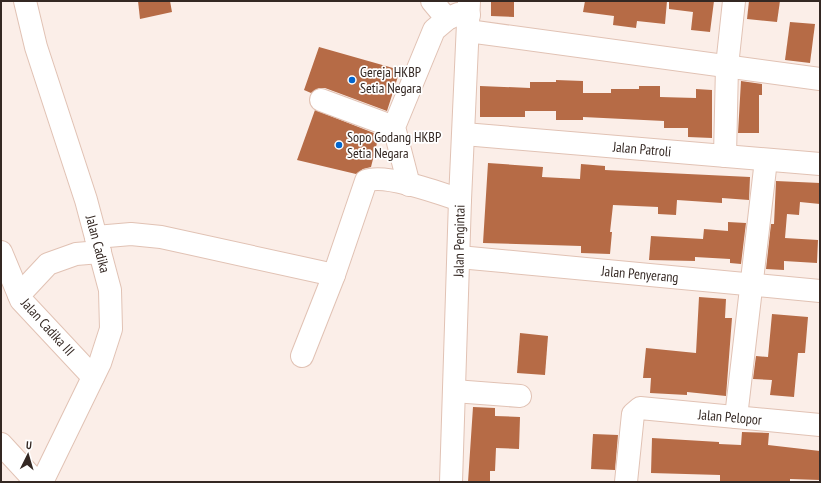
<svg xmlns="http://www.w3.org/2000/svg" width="821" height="483" font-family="'PT Sans Narrow',sans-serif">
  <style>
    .building { fill: #b66b46 }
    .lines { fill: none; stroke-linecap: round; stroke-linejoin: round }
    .minor-casing { stroke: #e1c2b4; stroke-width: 24 }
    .minor { stroke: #fff; stroke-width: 22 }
    .poi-dot { fill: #0265cd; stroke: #fff; stroke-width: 1.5 }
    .labels { text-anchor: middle; stroke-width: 3.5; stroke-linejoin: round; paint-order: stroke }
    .poi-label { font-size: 14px; fill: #342823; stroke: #fff; text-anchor: start }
    .street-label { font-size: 14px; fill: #342823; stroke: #fff }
  </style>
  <rect width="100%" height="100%" fill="#fbeee8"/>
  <g class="building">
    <path d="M138,1H170L172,12L140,19Z"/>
    <path d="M491,1H514V17L491,16Z"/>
    <path d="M585,1H667L665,24L637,21L636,28L613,25L614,16L583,12Z"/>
    <path d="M669,1H714L710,32L691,30L693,12L669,9Z"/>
    <path d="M749,1H780L777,22L747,19Z"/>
    <path d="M790,22L815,24L810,63L785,60Z"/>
    <path d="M319,47L400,70L387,111L325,88H319L311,93L304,90Z"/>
    <path d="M556,80L583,81V93H611V89H639V86H660V97L696,98V89L712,90V138L688,137V128H664V121L583,117V120H556V111H525V117H480V86L530,88V82H556Z"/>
    <path d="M741,81L762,84V95H759V133H738Z"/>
    <path d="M315,110L379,135L371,167L363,169L356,174L297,160Z"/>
    <path d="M488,163L543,167L542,177L580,179L581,164L605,166V170L750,177L749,200L722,198V203L677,200L676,215L658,214V207L613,205L610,232H612L610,254L581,253V246L483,243Z"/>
    <path d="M776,181L820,183V204L800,202L799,215L787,214L785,238L818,240L817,263L784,261V270L766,269L771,224H774Z"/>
    <path d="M728,222L746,223L741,264L730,263V259L695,257V261L649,260L651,236L703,239L704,229L728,231Z"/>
    <path d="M699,297L726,299L725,318H732L726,396L687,392V395L650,393L651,378H643L646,348L696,353Z"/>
    <path d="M772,314L808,317L805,353H798L794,397L770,395L772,380L753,379L756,356L768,357Z"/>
    <path d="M520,333L548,336L545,375L517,373Z"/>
    <path d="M473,407L495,408V416L520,417L519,449L496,448L495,471H490V482H468Z"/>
    <path d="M742,432L769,433L768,445L820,451V480L790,479V482H720V475L651,473L652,438L719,442V444L741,445Z"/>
    <path d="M593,434L618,435L615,470L591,469Z"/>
  </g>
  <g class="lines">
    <defs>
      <g id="minor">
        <path d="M25,1L36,47L86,200L110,290L111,329L100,363L42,482"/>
        <path d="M432,1L447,19"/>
        <path d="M468,31L820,79"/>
        <path d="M321,100L394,127"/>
        <path d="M464,134L820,164"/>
        <path d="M725,156L727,66L734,1"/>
        <path d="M409,185L394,127L434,30L447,19L458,14L469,15"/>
        <path d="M96,237L131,234L161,237L334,275"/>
        <path d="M1,252L21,300L93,377"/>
        <path d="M459,257L820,291"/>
        <path d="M19,295L48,264L76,254L100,252"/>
        <path d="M302,356L334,275L366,181C385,173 439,193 460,200"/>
        <path d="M454,391L520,396"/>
        <path d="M736,417L766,160"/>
        <path d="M1,444L36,482"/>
        <path d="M451,482L460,200L469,1"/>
        <path d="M626,482L633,414L640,408L820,425"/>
      </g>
    </defs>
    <use href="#minor" class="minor-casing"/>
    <use href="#minor" class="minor"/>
  </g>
  <g class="poi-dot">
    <circle cx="352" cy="80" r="4"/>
    <circle cx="339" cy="145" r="4"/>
  </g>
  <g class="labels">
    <g class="poi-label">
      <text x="360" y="77">Gereja HKBP<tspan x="360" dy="16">Setia Negara</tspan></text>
      <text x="347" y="142">Sopo Godang HKBP<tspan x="347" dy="16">Setia Negara</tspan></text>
    </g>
    <g class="street-label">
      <text transform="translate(642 149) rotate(5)" y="5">Jalan Patroli</text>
      <text transform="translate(459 241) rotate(-89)" y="5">Jalan Pengintai</text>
      <text transform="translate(98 244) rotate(75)" y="5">Jalan Cadika</text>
      <text transform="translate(640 274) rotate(5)" y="5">Jalan Penyerang</text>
      <text transform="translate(48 327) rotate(48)" y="5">Jalan Cadika III</text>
      <text transform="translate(730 417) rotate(5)" y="5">Jalan Pelopor</text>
    </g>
  </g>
  <rect width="821" height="483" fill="none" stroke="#342823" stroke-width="4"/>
  <g transform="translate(28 455) rotate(5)" stroke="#ffffff" stroke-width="3" paint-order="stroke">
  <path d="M0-3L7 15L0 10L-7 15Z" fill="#342823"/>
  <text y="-6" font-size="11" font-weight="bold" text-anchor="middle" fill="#342823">U</text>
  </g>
</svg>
